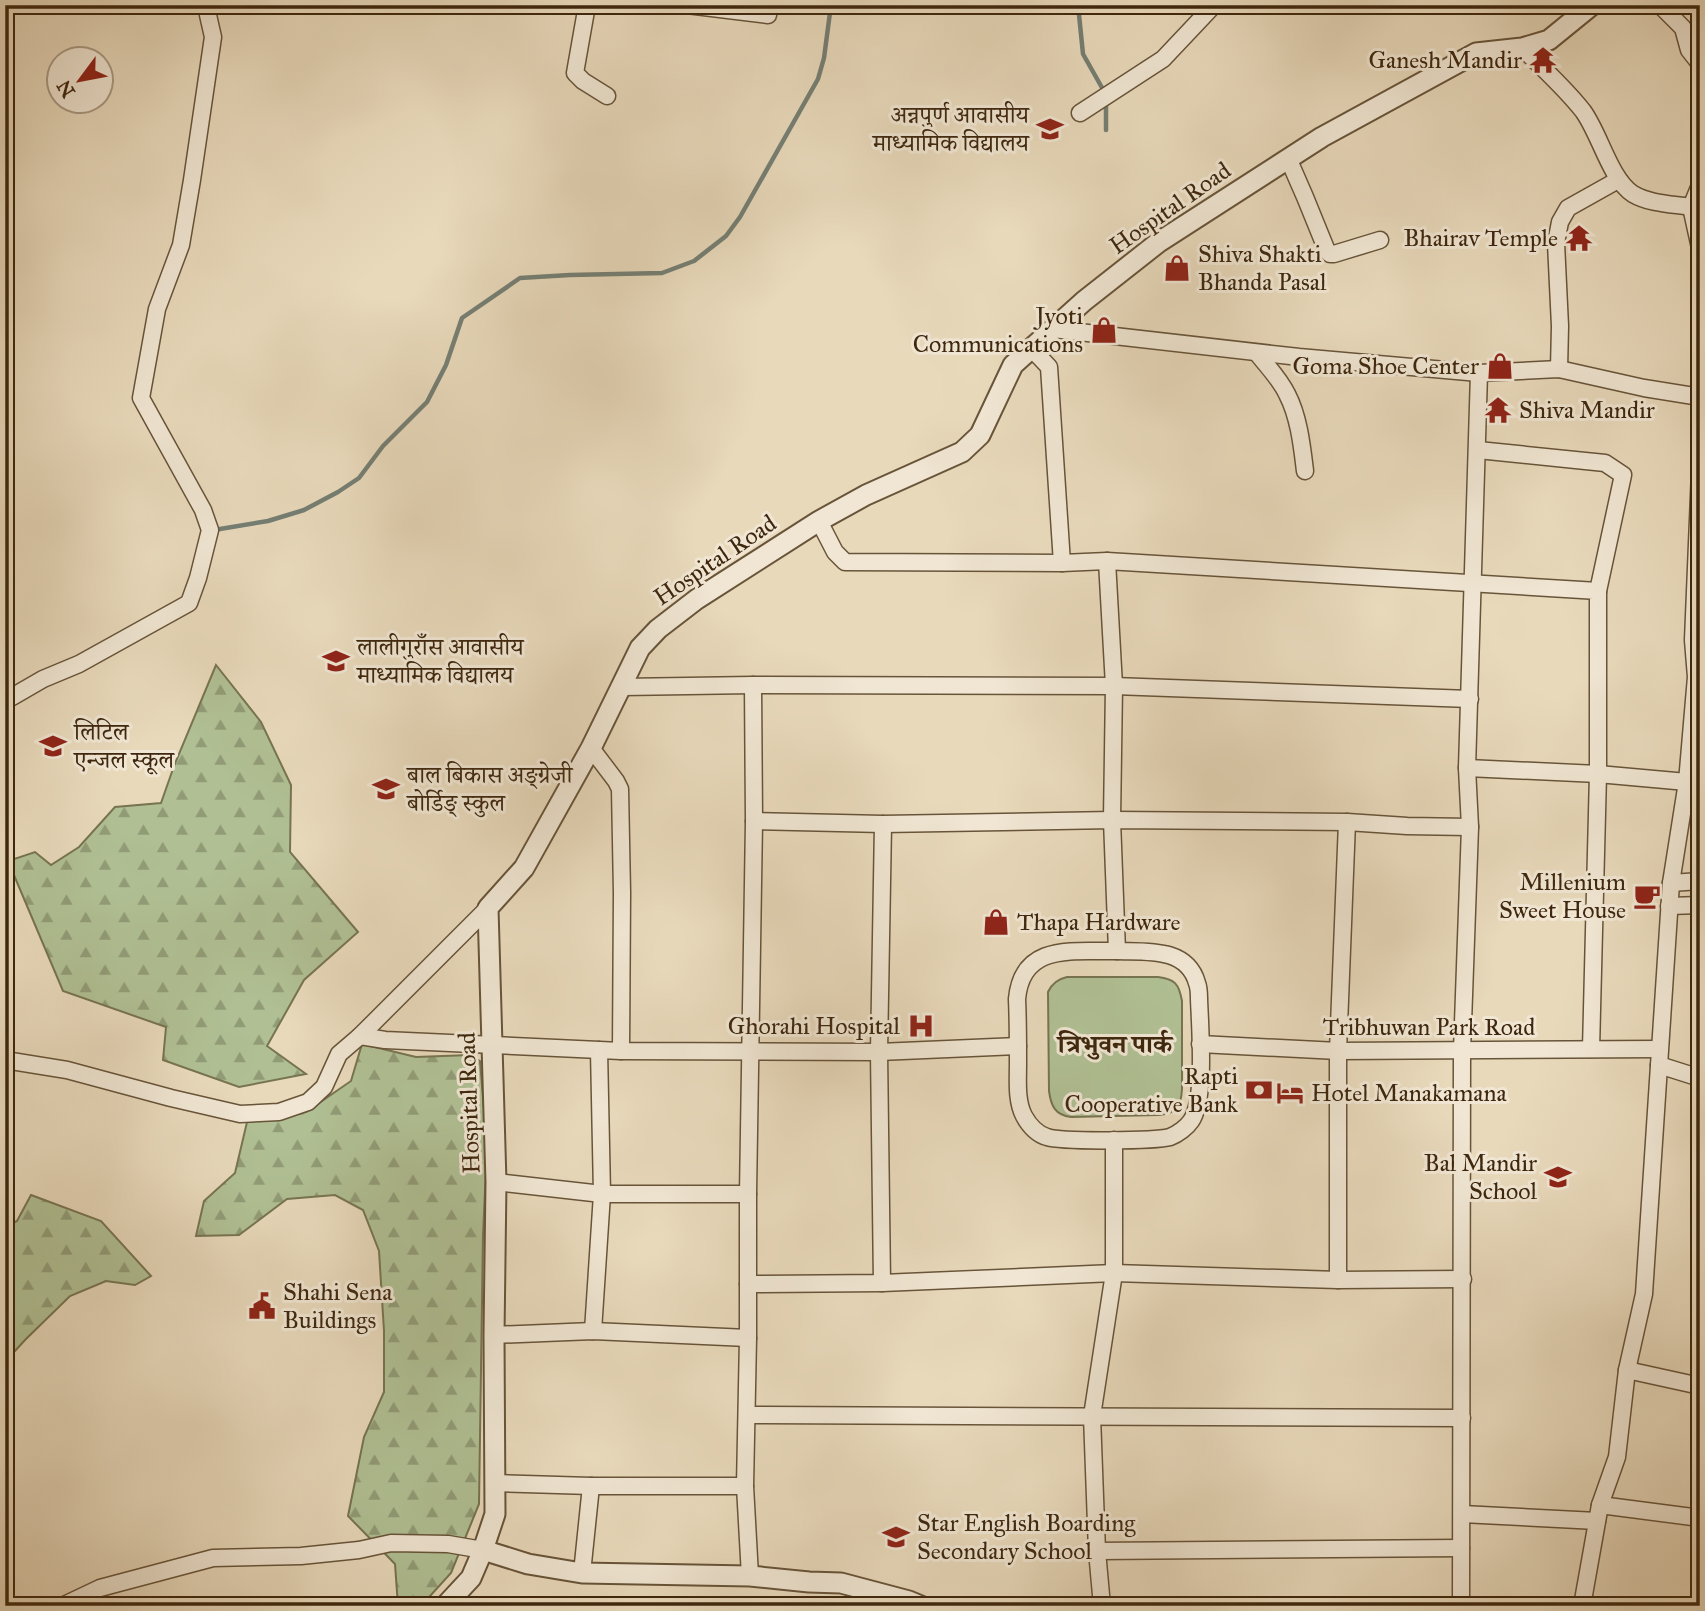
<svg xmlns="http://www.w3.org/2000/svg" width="1705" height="1611" font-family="'IM FELL Great Primer','Noto Serif Devanagari',serif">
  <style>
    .forest { fill: url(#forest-firs); stroke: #777451; stroke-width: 2 }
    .park { fill: #b0c094; stroke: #777451; stroke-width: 2 }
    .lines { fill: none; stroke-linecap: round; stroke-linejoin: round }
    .stream { stroke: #757f74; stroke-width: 4.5 }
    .minor-casing { stroke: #685439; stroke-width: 19 }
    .tertiary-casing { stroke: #685439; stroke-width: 23 }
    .minor { stroke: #f0e6d3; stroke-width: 16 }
    .tertiary { stroke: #f0e6d3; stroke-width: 19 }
    .labels { text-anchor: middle; stroke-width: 6; stroke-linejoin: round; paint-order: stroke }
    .poi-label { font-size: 24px; fill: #3e270e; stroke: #f0e6d3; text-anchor: end }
    .street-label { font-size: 24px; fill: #3e270e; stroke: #f0e6d3 }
    .neighbourhood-label { font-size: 26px; font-weight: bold; fill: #3e270e; stroke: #f0e6d3 }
  </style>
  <defs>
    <pattern id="forest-firs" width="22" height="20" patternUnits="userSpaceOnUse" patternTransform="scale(1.75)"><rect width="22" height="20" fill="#b0c094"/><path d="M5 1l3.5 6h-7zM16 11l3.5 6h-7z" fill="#919c77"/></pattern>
  </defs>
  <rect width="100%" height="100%" fill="#e8d9bb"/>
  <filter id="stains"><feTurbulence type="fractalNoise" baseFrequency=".00286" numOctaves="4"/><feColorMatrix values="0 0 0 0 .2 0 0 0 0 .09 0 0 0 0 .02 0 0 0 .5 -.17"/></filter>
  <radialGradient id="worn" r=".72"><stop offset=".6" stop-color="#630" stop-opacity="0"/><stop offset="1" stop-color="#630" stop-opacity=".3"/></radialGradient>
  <g class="forest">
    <path d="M216,665L261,722L291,785L290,852L358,932L304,980L267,1046L306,1074L239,1087L163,1060L166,1027L63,991L8,861L35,852L51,865L79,847L115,807L161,803L174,766Z"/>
    <path d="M362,1044L416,1057L470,1055L480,1061L487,1146L483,1235L479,1504L451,1573L421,1606H398L395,1564L348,1516L364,1437L384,1392V1331L379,1251L363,1210L335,1195L287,1199L239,1235L196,1236L204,1201L235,1173L247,1122L306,1112L351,1081Z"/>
    <path d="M31,1195L101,1221L151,1276L135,1285L106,1281L70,1296L25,1340L5,1362V1227L17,1221Z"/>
  </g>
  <path class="park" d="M1067,977H1158C1175,979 1179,984 1182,1001V1089C1181,1107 1177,1113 1159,1115L1071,1117C1055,1115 1051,1106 1049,1091L1048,992C1052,983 1058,979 1067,977Z"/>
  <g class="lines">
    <g class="stream">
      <path d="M1078,5L1083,54L1105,93"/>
      <path d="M1106,130V102"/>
      <path d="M214,530L268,521L304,510L338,492L359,478L383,446L427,402L446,365L462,318L520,278L570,275L662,273L694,261L726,236L740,217L818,79L824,58L831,5"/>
    </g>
    <defs>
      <g id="minor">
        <path d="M587,5L575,73L583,81L607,96"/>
        <path d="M687,5L768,15"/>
        <path d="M1660,5L1683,28L1689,50L1700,64"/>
        <path d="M1522,48C1543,68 1565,88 1583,111C1600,134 1610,179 1633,194C1650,204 1672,204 1691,207"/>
        <path d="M1080,113L1163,59L1214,5"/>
        <path d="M1288,158L1305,197L1327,251L1330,254H1334L1380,240"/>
        <path d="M1700,185L1691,207L1700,248"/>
        <path d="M1053,329L1299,357L1479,373L1559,369L1644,388L1700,397"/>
        <path d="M1031,348L1049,367L1062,563"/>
        <path d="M1257,353C1267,366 1280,379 1287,394C1299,417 1302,446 1305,471"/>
        <path d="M1559,369L1560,326L1556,243L1560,222L1568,208L1618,180"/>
        <path d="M1478,450L1605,463L1623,475L1598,591"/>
        <path d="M819,521L835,552L845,562L1062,563L1107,561L1598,591V774L1591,1049"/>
        <path d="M1107,561L1114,686L1112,820L1117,951"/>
        <path d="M622,687L753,685L1114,686L1470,699"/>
        <path d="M5,701L43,679L79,664L189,603L198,578L210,530L203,510L141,398L157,309L181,245L192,180L213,37L208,15L209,5"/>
        <path d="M591,748L616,781L620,789L622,893L621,1051"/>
        <path d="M1467,768L1598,774L1687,782"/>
        <path d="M754,821L883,824L1112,820L1347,822L1407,826L1470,827"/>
        <path d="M1671,883L1700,881"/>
        <path d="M1669,906L1700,905"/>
        <path d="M1117,951C1146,952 1187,947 1197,983C1199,988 1199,994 1199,999C1200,1027 1206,1100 1191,1121C1187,1127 1178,1134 1170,1137C1155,1141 1062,1142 1047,1137C1037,1134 1029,1125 1024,1116C1016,1101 1018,1080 1018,1063C1018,1042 1018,1020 1017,999C1022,942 1074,952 1117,951Z"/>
        <path d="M360,1036L385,1040L621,1051L879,1052L1018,1046"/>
        <path d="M1200,1044L1338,1051L1659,1049"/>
        <path d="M5,1060L67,1070L171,1098L240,1114L279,1112L308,1102L324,1087L339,1054L360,1036L488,908"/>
        <path d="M1659,1065L1700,1078"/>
        <path d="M496,1182L602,1194H748"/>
        <path d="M1338,1280V1051L1347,822"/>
        <path d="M882,1283L879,1052L883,824"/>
        <path d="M748,1284L882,1283L1114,1273L1338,1280L1463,1279"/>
        <path d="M593,1331L602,1194L599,1050"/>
        <path d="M494,1335L593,1331L748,1338"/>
        <path d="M1627,1370L1700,1386"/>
        <path d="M747,1415L1462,1418"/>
        <path d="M495,1483L591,1486H745"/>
        <path d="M1600,1505L1700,1518"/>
        <path d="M1462,1514L1597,1521"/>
        <path d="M1097,1551L1461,1548"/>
        <path d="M582,1573L591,1486"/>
        <path d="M750,1576L745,1486L748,1338V1194L754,821L753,685"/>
        <path d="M62,1606L100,1588L213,1558L301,1556L359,1550L391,1543L448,1544L483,1550"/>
        <path d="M1102,1606L1097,1551L1092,1416L1114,1273V1140"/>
        <path d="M1461,1606L1462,1051L1470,827L1467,768L1479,373"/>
        <path d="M1582,1606L1600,1505L1617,1457L1627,1370L1644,1294L1671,883L1687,782L1696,677L1693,640L1700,471"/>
      </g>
      <g id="tertiary">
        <path d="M483,1550L528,1564L582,1573L750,1576L809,1582L841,1583L909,1601L921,1606"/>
        <path d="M445,1606L471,1578L483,1550L495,1514L494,1335L496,1182L488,908L524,868L591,748L640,648L658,629L697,599L819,521L866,495L962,452L980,435L1013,365L1084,301L1159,242L1322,137L1476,53L1522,48L1549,40L1592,5"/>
      </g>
    </defs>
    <use href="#minor" class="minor-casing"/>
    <use href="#tertiary" class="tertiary-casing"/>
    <use href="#minor" class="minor"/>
    <use href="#tertiary" class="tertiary"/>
  </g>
  <defs>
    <symbol id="temple-bare" viewBox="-9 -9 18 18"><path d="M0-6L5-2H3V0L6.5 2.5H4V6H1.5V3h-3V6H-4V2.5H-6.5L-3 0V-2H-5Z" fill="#8f2418" stroke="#f0e6d3" stroke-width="2.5" paint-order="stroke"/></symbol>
    <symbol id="school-bare" viewBox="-9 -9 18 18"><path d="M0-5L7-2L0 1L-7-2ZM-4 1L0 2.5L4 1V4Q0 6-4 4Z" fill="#8f2418" stroke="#f0e6d3" stroke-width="2.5" paint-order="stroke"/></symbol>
    <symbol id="shop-bare" viewBox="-9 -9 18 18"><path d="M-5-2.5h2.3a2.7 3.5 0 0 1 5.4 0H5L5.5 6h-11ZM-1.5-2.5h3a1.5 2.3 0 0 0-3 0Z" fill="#8f2418" stroke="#f0e6d3" stroke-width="2.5" paint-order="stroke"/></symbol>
    <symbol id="cafe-bare" viewBox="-9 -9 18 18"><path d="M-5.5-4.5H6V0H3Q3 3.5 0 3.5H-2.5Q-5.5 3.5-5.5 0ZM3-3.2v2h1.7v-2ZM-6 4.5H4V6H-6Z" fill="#8f2418" stroke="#f0e6d3" stroke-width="2.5" paint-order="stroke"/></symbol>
    <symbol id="hospital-bare" viewBox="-9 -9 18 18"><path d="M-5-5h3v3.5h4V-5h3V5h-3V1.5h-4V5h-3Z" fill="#8f2418" stroke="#f0e6d3" stroke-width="2.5" paint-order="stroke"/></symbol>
    <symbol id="bank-bare" viewBox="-9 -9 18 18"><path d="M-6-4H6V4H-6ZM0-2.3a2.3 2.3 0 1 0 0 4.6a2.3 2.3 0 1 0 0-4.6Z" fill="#8f2418" stroke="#f0e6d3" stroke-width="2.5" paint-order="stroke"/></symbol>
    <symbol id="hotel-bare" viewBox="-9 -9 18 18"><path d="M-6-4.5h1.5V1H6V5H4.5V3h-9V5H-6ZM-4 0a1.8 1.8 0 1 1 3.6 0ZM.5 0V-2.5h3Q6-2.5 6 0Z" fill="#8f2418" stroke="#f0e6d3" stroke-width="2.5" paint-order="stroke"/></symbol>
    <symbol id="civic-bare" viewBox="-9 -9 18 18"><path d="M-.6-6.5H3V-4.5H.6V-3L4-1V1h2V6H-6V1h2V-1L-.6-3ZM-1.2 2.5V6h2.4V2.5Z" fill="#8f2418" stroke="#f0e6d3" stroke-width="2.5" paint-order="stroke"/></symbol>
  </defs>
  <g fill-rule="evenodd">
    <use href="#temple-bare" x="1524" y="41" width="38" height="38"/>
    <use href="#school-bare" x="1031" y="110" width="38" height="38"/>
    <use href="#temple-bare" x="1560" y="219" width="38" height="38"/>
    <use href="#shop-bare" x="1158" y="249" width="38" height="38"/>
    <use href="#shop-bare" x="1085" y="311" width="38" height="38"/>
    <use href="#shop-bare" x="1481" y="347" width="38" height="38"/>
    <use href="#temple-bare" x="1479" y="391" width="38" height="38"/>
    <use href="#school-bare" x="317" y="642" width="38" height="38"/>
    <use href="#school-bare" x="34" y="727" width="38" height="38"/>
    <use href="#school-bare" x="367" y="770" width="38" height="38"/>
    <use href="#cafe-bare" x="1628" y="877" width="38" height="38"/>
    <use href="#shop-bare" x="977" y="903" width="38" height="38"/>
    <use href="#hospital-bare" x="902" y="1007" width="38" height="38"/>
    <use href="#bank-bare" x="1240" y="1071" width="38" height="38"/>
    <use href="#hotel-bare" x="1271" y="1074" width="38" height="38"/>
    <use href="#school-bare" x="1539" y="1158" width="38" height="38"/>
    <use href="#civic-bare" x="243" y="1287" width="38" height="38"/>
    <use href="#school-bare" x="877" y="1518" width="38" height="38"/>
  </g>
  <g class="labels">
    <g class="poi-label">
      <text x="1522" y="68">Ganesh Mandir</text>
      <text x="1029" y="123">अन्नपुर्ण आवासीय<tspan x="1029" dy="28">माध्यामिक विद्यालय</tspan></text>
      <text x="1558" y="246">Bhairav Temple</text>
      <text x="1198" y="262" text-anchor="start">Shiva Shakti<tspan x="1198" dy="28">Bhanda Pasal</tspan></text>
      <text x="1083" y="324">Jyoti<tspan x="1083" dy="28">Communications</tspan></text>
      <text x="1479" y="374">Goma Shoe Center</text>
      <text x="1519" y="418" text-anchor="start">Shiva Mandir</text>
      <text x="357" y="655" text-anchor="start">लालीगुराँस आवासीय<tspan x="357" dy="28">माध्यामिक विद्यालय</tspan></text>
      <text x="74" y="740" text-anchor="start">लिटिल<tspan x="74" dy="28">एन्जल स्कूल</tspan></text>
      <text x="407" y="783" text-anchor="start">बाल बिकास अङ्ग्रेजी<tspan x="407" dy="28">बोर्डिङ् स्कुल</tspan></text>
      <text x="1626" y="890">Millenium<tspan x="1626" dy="28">Sweet House</tspan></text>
      <text x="1017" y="930" text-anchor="start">Thapa Hardware</text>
      <text x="900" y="1034">Ghorahi Hospital</text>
      <text x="1238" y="1084">Rapti<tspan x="1238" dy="28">Cooperative Bank</tspan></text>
      <text x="1311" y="1101" text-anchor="start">Hotel Manakamana</text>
      <text x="1537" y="1171">Bal Mandir<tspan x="1537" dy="28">School</tspan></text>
      <text x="283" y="1300" text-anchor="start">Shahi Sena<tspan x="283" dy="28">Buildings</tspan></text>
      <text x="917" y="1531" text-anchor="start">Star English Boarding<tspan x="917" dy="28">Secondary School</tspan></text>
    </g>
    <g class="street-label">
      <text transform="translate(1170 208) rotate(-35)" y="8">Hospital Road</text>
      <text transform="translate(715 560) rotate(-34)" y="8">Hospital Road</text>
      <text x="1429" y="1035">Tribhuwan Park Road</text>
      <text transform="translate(469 1103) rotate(-92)" y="8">Hospital Road</text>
    </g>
    <g class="neighbourhood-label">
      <text x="1115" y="1053">त्रिभुवन पार्क</text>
    </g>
  </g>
  <rect width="1705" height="1611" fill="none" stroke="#e8d9bb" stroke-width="28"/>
  <rect x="7" y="7" width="1691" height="1597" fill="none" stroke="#3e270e" stroke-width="3.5"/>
  <rect x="14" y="14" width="1677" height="1583" fill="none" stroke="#3e270e" stroke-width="2"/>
  <g transform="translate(80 80) rotate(238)"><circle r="33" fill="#f0e6d3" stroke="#a99a84" stroke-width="2"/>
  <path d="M0-5L12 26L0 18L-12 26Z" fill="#8f2418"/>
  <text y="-10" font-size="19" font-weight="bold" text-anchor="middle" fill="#3e270e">N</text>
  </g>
  <rect width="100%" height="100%" filter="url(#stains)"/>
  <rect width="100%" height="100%" fill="url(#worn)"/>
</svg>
